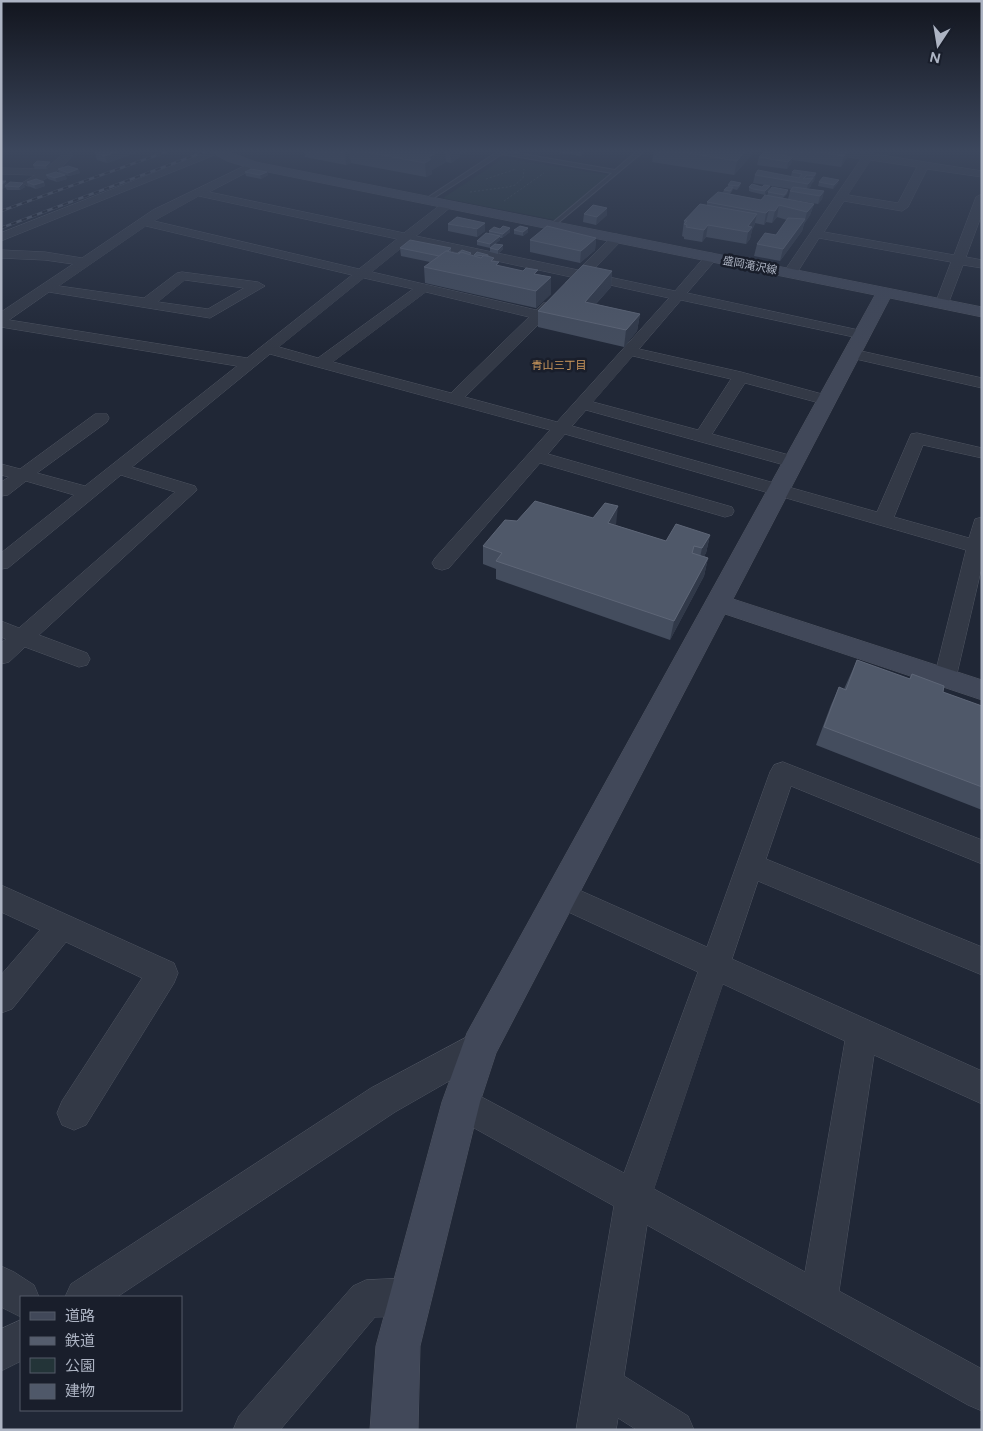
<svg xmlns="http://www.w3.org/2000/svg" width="983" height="1431" font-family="Figtree,'Noto Sans JP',sans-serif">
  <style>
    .green { fill: #233438 }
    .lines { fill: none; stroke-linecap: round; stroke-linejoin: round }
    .lane-casing { stroke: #4e5461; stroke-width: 2 }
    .street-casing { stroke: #4e5461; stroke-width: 1 }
    .secondary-casing { stroke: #4e5461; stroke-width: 1 }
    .path { stroke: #3f4f54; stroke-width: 1; stroke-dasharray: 2 2; stroke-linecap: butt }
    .lane { fill: #333946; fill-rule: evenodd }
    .street { fill: #333946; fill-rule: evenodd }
    .secondary { fill: #414859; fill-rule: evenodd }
    .rail-casing { stroke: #555d6d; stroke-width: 2.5 }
    .rail { stroke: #191e2b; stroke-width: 2; stroke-dasharray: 5.5; stroke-linecap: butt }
    .wall { fill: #444d5e }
    .shaded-wall { fill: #313949 }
    .building { fill: #4f5869; stroke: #5e6677 }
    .labels { text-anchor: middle; stroke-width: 5; stroke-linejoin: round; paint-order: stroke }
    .far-street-label { font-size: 11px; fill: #adb4c3; stroke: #191e2b }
    .far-neighbourhood-label { font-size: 11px; fill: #cf9a5c; stroke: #191e2b }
  </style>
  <rect width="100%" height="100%" fill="#202736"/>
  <path class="green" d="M504,158L608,175L555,220L443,198Z"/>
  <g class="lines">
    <defs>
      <path id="lane" d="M500,150L615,170L638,150H645L553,227L551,226V224L612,173L502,154L429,201L424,200Z"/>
      <g id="street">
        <path d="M60,150H70L72,156C62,169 44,182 28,186L22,183L35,175L1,174V168L45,169L62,155Z"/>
        <path d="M212,150H221L222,152L1,241V233Z"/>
        <path d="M820,150H847L865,153L867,150H877L874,154L982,171V177L927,169L908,207L902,211L844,201L824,232L954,255L976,197L982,194V214L966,257L982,260V268L963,265L947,307L942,308L935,304L951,262L819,238L795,276H785L783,273L861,159L825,153ZM871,160L917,167L898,203L848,195Z"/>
        <path d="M253,162L257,163L258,165L257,167L209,192L404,233L444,202L448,201L454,204L452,206L416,236L578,270L613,235L617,234L623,238L621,241L590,273L675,291L707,254L712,253L718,257L687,293L868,332L870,335L868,338L863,339L681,300L639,349L741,372L833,397L835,400L833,403L827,405L745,383L712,434L800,458L803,462L800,466L794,467L788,466L586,410L572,426L877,512L911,434L917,433L982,448V458L923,445L894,517L969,538L975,519L982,517V566L956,678L953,684L945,686L937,684L934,678L966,550L565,434L548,454L732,507L734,511L732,515L725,517L540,463L449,568L442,570L435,568L432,563L435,558L550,430L270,354L132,467L195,486L197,490L39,635L87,653L90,659L87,665L79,667L25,647L9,662L1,664V643L6,639L1,637V621L19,628L175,492L121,475L8,568L1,569V553L74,495L26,481L8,495L1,496V482L9,477L1,475V464L20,469L95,414H107L109,418L107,422L37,473L85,486L237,366L1,327V312L73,264L45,260L1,258V250L45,252L82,258L153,210ZM199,196L397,239L359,269L154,221ZM146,226L352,275L247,358L9,320L49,292L210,318L265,286L258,282L182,272L177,273L144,298L59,286ZM409,242L571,277L565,283L572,287L577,286L583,279L669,298L557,422L465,397L545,318L555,306L553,303H543L536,310L372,272ZM364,278L413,289L318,358L279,347ZM185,280L244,288L208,309L158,302ZM426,292L529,317L451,393L333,362ZM633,356L731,379L698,430L593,402Z"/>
        <path d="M852,349L982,378V388L847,357L844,354L847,351Z"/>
        <path d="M783,762L982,840V864L791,786L766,859L982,947V975L758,881L732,959L982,1071V1104L874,1055L839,1291L982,1369V1411L968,1405L647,1225L624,1376L688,1416L694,1430H637L618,1418L616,1430H576L614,1206L449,1114L445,1102L449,1090L461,1086L624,1173L698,972L551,904L547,895L551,886L561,882L707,947L770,772L774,765ZM723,984L845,1041L805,1272L654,1189Z"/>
        <path d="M1,885L174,963L178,973L174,983L86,1125L74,1130L62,1125L57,1113L62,1101L142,978L66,942L12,1009L1,1013V975L40,930L1,912Z"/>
        <path d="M480,1030L491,1035L496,1046L491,1057L395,1112L117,1297H65L71,1284L371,1088Z"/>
        <path d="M1,1266L14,1272L34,1285L39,1297H21V1317L1,1307Z"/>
        <path d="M411,1278L424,1284L430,1297L424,1310L411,1316L375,1317L280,1430H233L239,1416L353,1286L366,1280Z"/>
        <path d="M21,1320V1361L1,1371V1329Z"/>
      </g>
      <path id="secondary" d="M208,150H224L256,162L982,307V317L890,298L733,599L982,680V700L725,614L496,1053L480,1102L420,1346L418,1430H370L376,1346L442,1102L467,1033L875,295L253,169L227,161Z"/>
    </defs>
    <use href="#lane" class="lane-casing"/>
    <use href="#street" class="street-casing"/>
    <use href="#secondary" class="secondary-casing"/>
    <g class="path">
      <path d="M486,179L516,169"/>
      <path d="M470,192L508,187L515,185L523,178L524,169"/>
      <path d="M504,201L544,173"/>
    </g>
    <use href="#lane" class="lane"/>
    <use href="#street" class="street"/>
    <use href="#secondary" class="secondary"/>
    <defs>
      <g id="rail">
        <path d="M1,211L171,150"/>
        <path d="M1,228L209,150"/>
      </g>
    </defs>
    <use href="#rail" class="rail-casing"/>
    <use href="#rail" class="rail"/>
  </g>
  <g class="wall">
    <path d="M304,150H469L460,155V157L451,163L446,162L432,170V174L426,177L351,163L346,165L305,157Z"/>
    <path d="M560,150H587L581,156L560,153Z"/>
    <path d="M654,150H756L734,175L652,162Z"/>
    <path d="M769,150H849L848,156L841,167L792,160L791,164L787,169L757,165L759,157L769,153Z"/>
    <path d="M142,151L107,163L97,160L95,153Z"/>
    <path d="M50,162L51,165L47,169H35L33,165Z"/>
    <path d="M58,169H78L80,173L69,176L65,175L67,179L57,182L48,179L46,175L59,173Z"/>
    <path d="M245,172H267L268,175L261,179L246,176Z"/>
    <path d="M792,172L816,173L814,181L811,184V186L808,189L824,191L822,199L818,204L788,199L790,191L791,189L753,183L755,175L791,176Z"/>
    <path d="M27,182H44L45,186L36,189L28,186Z"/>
    <path d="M819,182L838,183L833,189L818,186Z"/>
    <path d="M23,183L25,187L20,190H7L5,187L1,190L7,184Z"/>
    <path d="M741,183L740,186L737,190L733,189L732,191L730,194H731L761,200L767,196L768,192L788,190L787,194L783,198L814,204L810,215L804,224L802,231L780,261L754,256L757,244L776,235L787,220L777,217L772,223L766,222L764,225L755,223L754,226L752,230L750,239L746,244L706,237L702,242L684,239V237L682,236L684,221L707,205V202L723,192L724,190L728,187V185Z"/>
    <path d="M770,186L769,190L765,195L752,192L749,191V187H762Z"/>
    <path d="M584,214L607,215L596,225L583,222Z"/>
    <path d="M448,224L485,231L477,237L448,231Z"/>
    <path d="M510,228V232L502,238H500V240L495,244L503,249L498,254L490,252V248L477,245V241L489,234V231L500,229Z"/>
    <path d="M528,228V232L523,236L514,234V230Z"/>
    <path d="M596,238L595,250L580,263L530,252V240Z"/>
    <path d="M400,248H451V252L458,253H471V255L474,256V255L488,256L499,266L551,277V294L536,308L425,283L424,267L430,262L401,256Z"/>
    <path d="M612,271L611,287L596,304L640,314L637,331L624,347L538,327V311Z"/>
    <path d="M593,518L666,541L710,535L706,553L704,556L708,558L704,576L670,640L496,579V569L483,564V546L517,521Z"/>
    <path d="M857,660L909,679L912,674L943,692L982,706V810L816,745L831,705L839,687L844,689Z"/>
  </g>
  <g class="shaded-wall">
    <path d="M121,150H142V151L107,163L105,156Z"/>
    <path d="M347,150H349L351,163L346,165L345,151Z"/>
    <path d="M441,150H445L446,162L432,170V174L426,177L425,163L427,158Z"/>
    <path d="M450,150H469L460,155V157L451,163Z"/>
    <path d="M582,150H587L581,156Z"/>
    <path d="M746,150H756L734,175L737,161Z"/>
    <path d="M848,150H849L848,156L841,167L844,156Z"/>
    <path d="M793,157L791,164L787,169L788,162Z"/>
    <path d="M50,162L51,165L47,169L46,166Z"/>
    <path d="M78,169L80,173L69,176L68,173Z"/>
    <path d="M267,172L268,175L261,179L260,175Z"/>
    <path d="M816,173L814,181L812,184L814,176Z"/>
    <path d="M65,175L67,179L57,182L55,178Z"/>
    <path d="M813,178L811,186L806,192L808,184Z"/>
    <path d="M839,180L838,183L833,189L834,185Z"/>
    <path d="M6,181L8,185L5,186V187L1,190V185Z"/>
    <path d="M44,182L45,186L36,189L34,185Z"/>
    <path d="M23,183L25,187L20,190L19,187Z"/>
    <path d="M770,186L769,190L765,195V191Z"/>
    <path d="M824,191L822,199L818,204L820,196Z"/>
    <path d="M814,204L810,215L804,224L807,212Z"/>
    <path d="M779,205L777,217L772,223L775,211Z"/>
    <path d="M607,208V215L596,225L597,217Z"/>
    <path d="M769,210L766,222L764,225L766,213Z"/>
    <path d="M757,214L754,226L752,230L750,239L746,244L748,232V226Z"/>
    <path d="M805,219L802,231L780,261L783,249Z"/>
    <path d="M485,223V231L477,237V229Z"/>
    <path d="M708,225L706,237L702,242L704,230Z"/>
    <path d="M510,228V232L502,238L503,234Z"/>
    <path d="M528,228V232L523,236V232Z"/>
    <path d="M500,236V240L490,248V244Z"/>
    <path d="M596,238L595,250L580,263L581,251Z"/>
    <path d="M503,245V249L498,254V250Z"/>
    <path d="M612,271L611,287L583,318L585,302Z"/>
    <path d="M551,277V294L536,308V291Z"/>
    <path d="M640,314L637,331L624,347L626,330Z"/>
    <path d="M618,506L616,525L608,523Z"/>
    <path d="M710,535L706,553L698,567L702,548Z"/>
    <path d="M708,558L704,576L670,640L674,621Z"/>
  </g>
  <g class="building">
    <path d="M102,150H121L105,156L95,153Z"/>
    <path d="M356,150H441L427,158L431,159L425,163Z"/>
    <path d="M670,150H746L737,161Z"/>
    <path d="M775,150L778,151L775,154L793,157L788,162L759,157L764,152L772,153Z"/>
    <path d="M804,150H848L844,156Z"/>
    <path d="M37,161L50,162L46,166L33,165Z"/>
    <path d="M68,166L78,169L68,173L58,169Z"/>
    <path d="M251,169L267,172L260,175L245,172Z"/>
    <path d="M758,170L799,178L802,174L792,172L794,170L816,173L814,176L807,175L803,179L813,178L808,184L755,175Z"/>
    <path d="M56,172L65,175L55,178L46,175Z"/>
    <path d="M823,177L839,180L834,185L819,182Z"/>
    <path d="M36,179L44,182L34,185L27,182Z"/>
    <path d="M1,181H6L1,185Z"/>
    <path d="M731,181L741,183L738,186L728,185Z"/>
    <path d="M10,182L23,183L19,187L5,186Z"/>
    <path d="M752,184L762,187L764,185L770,186L765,191L753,189L749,187Z"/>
    <path d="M727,187H733L730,191L724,190Z"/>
    <path d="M772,187L788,190L784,195L768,192Z"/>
    <path d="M793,187L824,191L820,196L790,191Z"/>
    <path d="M718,192L761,200L765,195L814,204L807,212L779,205L775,211L769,210L766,213L707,202Z"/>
    <path d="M700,204L757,214L748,226L752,227L748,232L708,225L704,230L686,227L687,225L684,224L687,221H684Z"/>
    <path d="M593,205L607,208L597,217L584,214Z"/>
    <path d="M457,217L485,223L477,229L448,224Z"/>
    <path d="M788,218L805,219L783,249L757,244L765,233L776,235Z"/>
    <path d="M503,226L510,228L503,234L489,231L494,227L500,229Z"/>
    <path d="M520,226L528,228L523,232L514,230Z"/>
    <path d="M547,226L596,238L581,251L530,240Z"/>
    <path d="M486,233L500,236L490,244L477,241Z"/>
    <path d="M410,240L451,248L448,251H446L439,256L400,248Z"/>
    <path d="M495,244L503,245L498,250L490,248Z"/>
    <path d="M462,250L471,253L469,255L461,252L458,253Z"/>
    <path d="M446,251L459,254L461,252L481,258L484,255L494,258L491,261L499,262L496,265L523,271L526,268L538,270L534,274L551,277L536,291L424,267Z"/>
    <path d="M477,252L488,255V256L474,255Z"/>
    <path d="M583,265L612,271L585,302L640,314L626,330L538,311Z"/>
    <path d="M535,501L593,518L605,503L618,506L608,523L666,541L676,524L710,535L702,548L694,546L692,553L708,558L674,621L496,561L502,553L483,546L505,520L517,521Z"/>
    <path d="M857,660L910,679L912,674L944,686L943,692L982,706V787L824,727L839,687L846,690Z"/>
  </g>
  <linearGradient id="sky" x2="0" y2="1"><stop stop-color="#12151e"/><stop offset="0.43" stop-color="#3c475d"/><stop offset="1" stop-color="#3c475d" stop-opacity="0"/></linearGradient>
  <rect width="983" height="351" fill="url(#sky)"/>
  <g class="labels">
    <g class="far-street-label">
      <text transform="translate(750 265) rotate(11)" y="4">盛岡滝沢線</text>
    </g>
    <g class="far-neighbourhood-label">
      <text x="559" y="369">青山三丁目</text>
    </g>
  </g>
  <rect width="983" height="1431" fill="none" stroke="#adb4c3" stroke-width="5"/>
  <rect x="20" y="1296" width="162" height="115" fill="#191e2b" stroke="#545a68"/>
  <rect x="30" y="1312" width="25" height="8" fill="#414859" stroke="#545a68"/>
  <text x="65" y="1321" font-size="15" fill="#adb4c3">道路</text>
  <rect x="30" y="1337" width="25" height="8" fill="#555d6d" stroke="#545a68"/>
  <text x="65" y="1346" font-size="15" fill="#adb4c3">鉄道</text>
  <rect x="30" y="1358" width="25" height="15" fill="#233438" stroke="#545a68"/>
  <text x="65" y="1371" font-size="15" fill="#adb4c3">公園</text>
  <rect x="30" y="1384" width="25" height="15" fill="#4f5869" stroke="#545a68"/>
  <text x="65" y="1396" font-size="15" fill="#adb4c3">建物</text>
  <g transform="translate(938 45) rotate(192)" stroke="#191e2b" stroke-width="4" paint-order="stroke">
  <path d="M0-4L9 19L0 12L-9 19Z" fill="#adb4c3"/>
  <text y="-8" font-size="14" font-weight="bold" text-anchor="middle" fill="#adb4c3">N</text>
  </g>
</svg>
